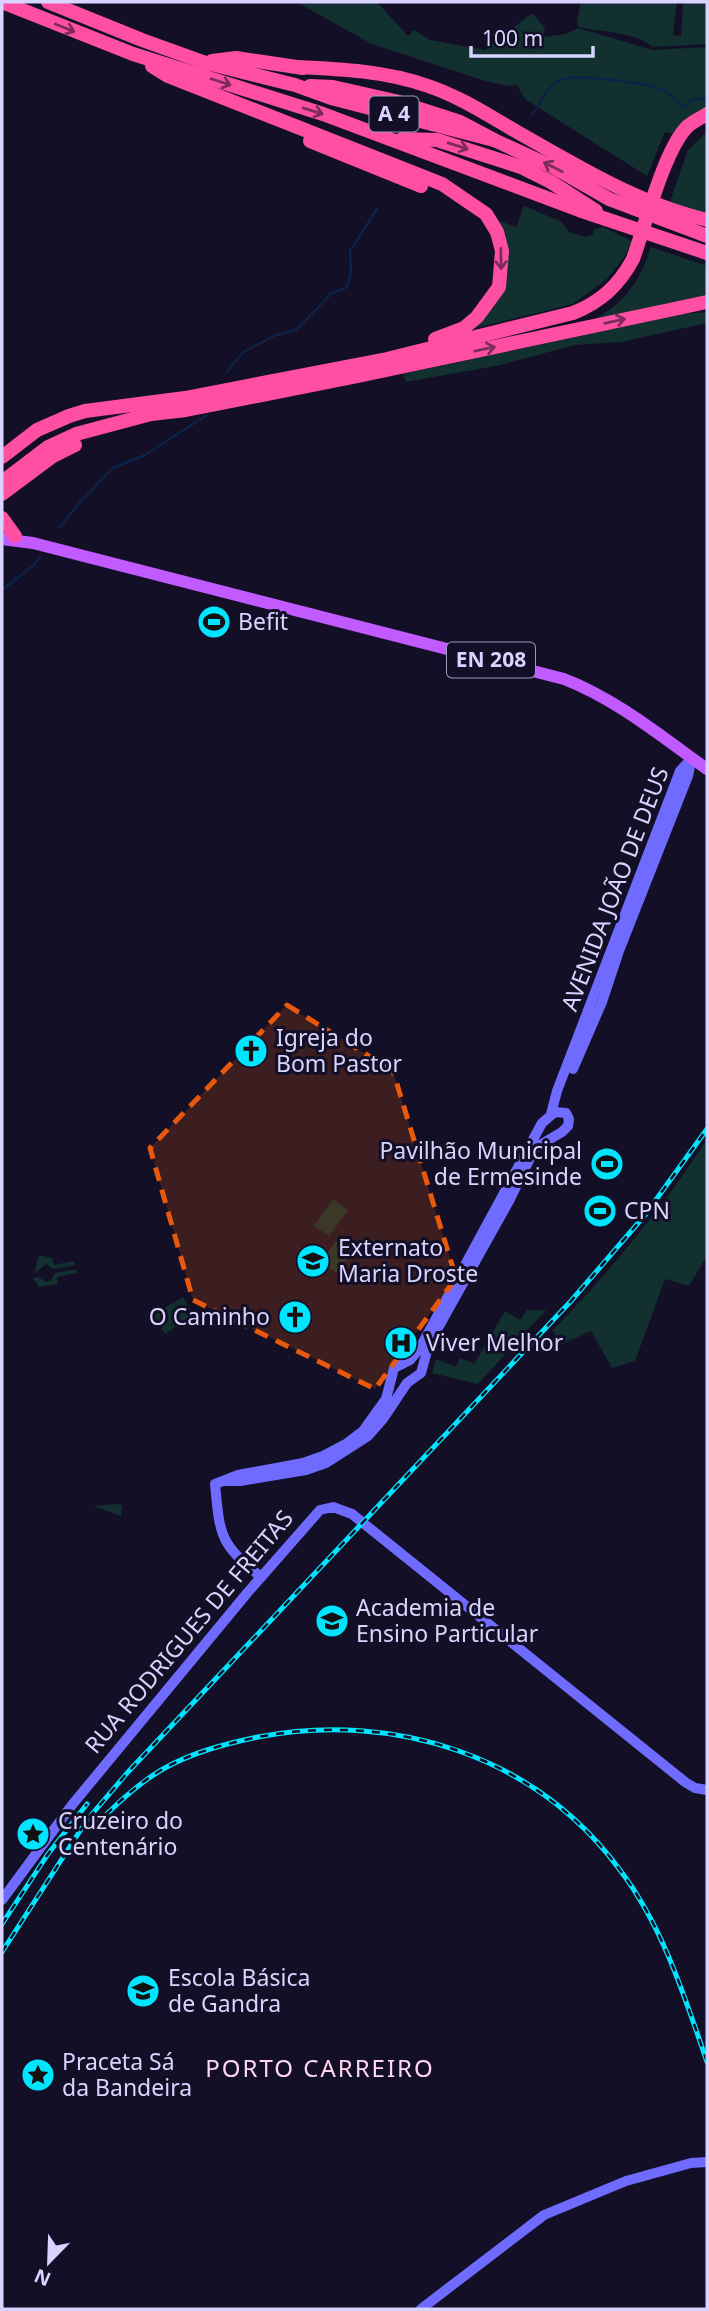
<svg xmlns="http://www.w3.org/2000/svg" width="709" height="2311" font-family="'Noto Sans',sans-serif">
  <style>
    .green { fill: #12302f }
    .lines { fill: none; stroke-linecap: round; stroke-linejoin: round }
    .stream { stroke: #0c2248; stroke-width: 2.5 }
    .secondary { stroke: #6f6bff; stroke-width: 10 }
    .primary { stroke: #c25bff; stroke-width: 12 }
    .highway { stroke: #ff4fa3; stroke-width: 14 }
    .rail-casing { stroke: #00e5ff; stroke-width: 5 }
    .rail { stroke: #130f26; stroke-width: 2.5; stroke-dasharray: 8; stroke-linecap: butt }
    .oneway { stroke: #7d2c5e }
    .marked { fill: #e8590c; fill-opacity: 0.2; stroke: #e8590c; stroke-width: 5; stroke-dasharray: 14 9; stroke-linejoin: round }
    .labels { text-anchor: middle; stroke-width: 6; stroke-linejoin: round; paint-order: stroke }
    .shield { fill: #130f26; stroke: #9e99be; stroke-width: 2 }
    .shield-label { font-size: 21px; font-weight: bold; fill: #d9d4ff }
    .poi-label { font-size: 23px; fill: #d9d4ff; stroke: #130f26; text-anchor: start }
    .street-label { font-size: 23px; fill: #d9d4ff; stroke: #130f26 }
    .neighbourhood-label { font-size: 24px; letter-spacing: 2px; fill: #ffd6f0; stroke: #130f26 }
  </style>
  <rect width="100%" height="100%" fill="#130f26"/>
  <g class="green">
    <path d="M377,2L408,36L414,30L430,40L485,50L532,13L545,28L543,37L566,34L578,28L653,50L707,47V107L684,120L673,134L665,132L647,176L525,99L517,85L508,86L485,81L372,44L298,3Z"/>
    <path d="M581,2H677L673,35L681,36L683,2H707V44L653,47C632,31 605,33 579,27L577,22Z"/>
    <path d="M707,132V215L693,212L670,201L688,150Z"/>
    <path d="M524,206L562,222L569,232L586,237L593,234L594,229L603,227L632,241L625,256L607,279L573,304L476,328L498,296L497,220L516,227Z"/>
    <path d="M651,247L707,266V296L664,304L594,320C626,301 640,282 651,247Z"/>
    <path d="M707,312V323L621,342L574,345L501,365L406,382L403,374L682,314Z"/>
    <path d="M707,1139V1256L689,1286L665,1279L635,1361L612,1368L591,1331L560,1345L553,1330C611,1270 662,1209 707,1139Z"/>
    <path d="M333,1199L348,1210L329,1236L314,1226Z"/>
    <path d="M336,1241L353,1252L337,1273L320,1263Z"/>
    <path d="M39,1255L52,1258L54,1265L74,1261L75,1265L54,1269L46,1264L34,1274Z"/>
    <path d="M76,1269L77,1273L57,1277L58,1284L39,1287L33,1278L38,1277L47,1282L52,1279L55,1273Z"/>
    <path d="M183,1297L194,1315L165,1334L152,1315Z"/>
    <path d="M527,1310H546L478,1384L432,1373L436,1359L456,1367L460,1358L474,1364L505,1311L520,1320Z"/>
    <path d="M119,1504L122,1506L121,1516L93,1506Z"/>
  </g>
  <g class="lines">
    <g class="stream">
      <path d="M532,115C539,104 548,86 560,80C575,73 647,83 663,90C672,94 675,103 684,107L691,100L707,98"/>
      <path d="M227,372L243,352L276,335L296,330L331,294L347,287L351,272L350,251L377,209"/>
      <path d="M60,527L81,501L113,468L145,455L207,415"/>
      <path d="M2,590L34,565L40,558"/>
    </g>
    <g class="secondary">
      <path d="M573,1069L602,1002L619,951L688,776L691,761"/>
      <path d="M551,1114L557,1091L680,771L692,758"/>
      <path d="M226,1481H240L306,1470L326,1463L368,1436L383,1419L407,1383L421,1373L429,1344L509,1201L535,1148L562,1132L568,1126L569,1119L566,1113L555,1112L542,1123L420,1348L410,1360L394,1368L386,1399L363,1431L346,1444L323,1456L303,1463L238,1475L215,1484C220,1536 219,1543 261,1577"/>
      <path d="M2,1900L72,1805L248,1592L320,1510L333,1507L352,1514L685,1782L695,1788L707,1790"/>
      <path d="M421,2309L544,2215L626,2181L691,2163L707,2162"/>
    </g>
    <path class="primary" d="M2,539L33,543L564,679C616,699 662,737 707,769"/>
    <g class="highway">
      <path d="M2,2L133,54L323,114L579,210L707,253"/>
      <path d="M48,2L142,40L203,62L295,85L331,98L494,140"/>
      <path d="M212,61L236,58L303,68"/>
      <path d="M152,66L168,76L442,184L486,214L497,232L502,251L499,287L477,317L464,328L435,339"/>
      <path d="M296,67C341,69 386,71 428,86C461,97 489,116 519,133C579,167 639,204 707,220"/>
      <path d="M310,86L333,87L395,101L460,122L494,140L555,168L609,199L707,236"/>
      <path d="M402,139L437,140L521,167L551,182L596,211"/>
      <path d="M310,141L421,186"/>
      <path d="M2,457L37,430L69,416L85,411L185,398L387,359L573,313C601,302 619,285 633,259C645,226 665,147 688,126C694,121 701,118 707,114"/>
      <path d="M2,482L48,447L76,434L151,414L186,410L358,376L707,302"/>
      <path d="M2,494L53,456L75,445"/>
      <path d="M2,518L15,536"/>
    </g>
    <defs>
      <g id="rail">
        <path d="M95,1826C116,1804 137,1784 163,1769C193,1752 225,1744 258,1737C395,1711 536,1756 620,1870C663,1927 684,1995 707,2062"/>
        <path d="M2,1924L48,1854L87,1804"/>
        <path d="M2,1952L87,1820L128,1772L571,1301L645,1215L707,1129"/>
      </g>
    </defs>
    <use href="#rail" class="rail-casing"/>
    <use href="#rail" class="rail"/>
  </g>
  <defs><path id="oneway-shaft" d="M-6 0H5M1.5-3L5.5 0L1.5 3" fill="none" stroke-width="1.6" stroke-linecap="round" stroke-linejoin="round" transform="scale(1.75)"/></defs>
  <g class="oneway">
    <use href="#oneway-shaft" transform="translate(65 28) rotate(22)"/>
    <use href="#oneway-shaft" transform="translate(221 82) rotate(18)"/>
    <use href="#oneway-shaft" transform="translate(313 111) rotate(17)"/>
    <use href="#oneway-shaft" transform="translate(458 146) rotate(17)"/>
    <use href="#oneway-shaft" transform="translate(553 167) rotate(-153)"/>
    <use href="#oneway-shaft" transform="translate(501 259) rotate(89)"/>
    <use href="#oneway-shaft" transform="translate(615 321) rotate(-13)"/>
    <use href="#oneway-shaft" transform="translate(485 349) rotate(-12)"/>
  </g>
  <path class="marked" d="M287,1005L393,1071L456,1278L375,1389L193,1300L150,1148Z"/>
  <defs>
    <symbol id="stadium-disc" viewBox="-11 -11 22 22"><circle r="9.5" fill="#00e5ff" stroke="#130f26"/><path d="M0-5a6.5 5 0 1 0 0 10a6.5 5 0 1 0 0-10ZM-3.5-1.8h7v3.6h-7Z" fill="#111"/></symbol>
    <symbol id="church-disc" viewBox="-11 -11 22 22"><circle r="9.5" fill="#00e5ff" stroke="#130f26"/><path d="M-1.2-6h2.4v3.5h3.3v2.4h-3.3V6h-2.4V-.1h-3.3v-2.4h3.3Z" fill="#111"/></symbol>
    <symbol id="school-disc" viewBox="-11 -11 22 22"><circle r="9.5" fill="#00e5ff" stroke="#130f26"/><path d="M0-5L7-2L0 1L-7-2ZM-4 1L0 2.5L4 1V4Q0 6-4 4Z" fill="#111"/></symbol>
    <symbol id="hospital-disc" viewBox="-11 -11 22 22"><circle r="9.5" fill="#00e5ff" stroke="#130f26"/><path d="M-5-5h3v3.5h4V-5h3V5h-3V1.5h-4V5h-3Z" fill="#111"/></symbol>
    <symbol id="sight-disc" viewBox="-11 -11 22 22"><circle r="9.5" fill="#00e5ff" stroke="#130f26"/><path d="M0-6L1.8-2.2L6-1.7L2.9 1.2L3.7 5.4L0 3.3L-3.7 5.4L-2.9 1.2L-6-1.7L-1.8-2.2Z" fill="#111"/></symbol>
  </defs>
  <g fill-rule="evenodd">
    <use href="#stadium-disc" x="195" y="603" width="38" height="38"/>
    <use href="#church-disc" x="232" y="1032" width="38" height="38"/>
    <use href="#stadium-disc" x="588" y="1145" width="38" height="38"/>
    <use href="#stadium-disc" x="581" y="1192" width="38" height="38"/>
    <use href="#school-disc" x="294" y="1242" width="38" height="38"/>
    <use href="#church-disc" x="276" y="1298" width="38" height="38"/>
    <use href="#hospital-disc" x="382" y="1324" width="38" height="38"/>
    <use href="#school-disc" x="313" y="1602" width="38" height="38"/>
    <use href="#sight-disc" x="14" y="1815" width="38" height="38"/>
    <use href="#school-disc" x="124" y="1972" width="38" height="38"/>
    <use href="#sight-disc" x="19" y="2056" width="38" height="38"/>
  </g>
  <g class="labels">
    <g class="shield">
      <rect x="369.5" y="96.5" width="49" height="35" rx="5"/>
      <rect x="447" y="642.5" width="88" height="35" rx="5"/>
    </g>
    <g class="shield-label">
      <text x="394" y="121">A 4</text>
      <text x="491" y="667">EN 208</text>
    </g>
    <g class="poi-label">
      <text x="238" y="630">Befit</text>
      <text x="276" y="1046">Igreja do<tspan x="276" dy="26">Bom Pastor</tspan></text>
      <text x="582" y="1159" text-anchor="end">Pavilhão Municipal<tspan x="582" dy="26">de Ermesinde</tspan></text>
      <text x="624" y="1219">CPN</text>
      <text x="338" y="1256">Externato<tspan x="338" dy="26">Maria Droste</tspan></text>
      <text x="270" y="1325" text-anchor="end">O Caminho</text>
      <text x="426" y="1351">Viver Melhor</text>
      <text x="356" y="1616">Academia de<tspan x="356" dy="26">Ensino Particular</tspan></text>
      <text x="58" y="1829">Cruzeiro do<tspan x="58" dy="26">Centenário</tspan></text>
      <text x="168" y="1986">Escola Básica<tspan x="168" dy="26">de Gandra</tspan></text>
      <text x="62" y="2070">Praceta Sá<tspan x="62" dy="26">da Bandeira</tspan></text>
    </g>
    <g class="street-label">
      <text transform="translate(615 889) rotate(-69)" y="8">AVENIDA JOÃO DE DEUS</text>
      <text transform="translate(189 1632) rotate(-50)" y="8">RUA RODRIGUES DE FREITAS</text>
    </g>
    <g class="neighbourhood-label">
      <text x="320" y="2077">PORTO CARREIRO</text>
    </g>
  </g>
  <rect width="709" height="2311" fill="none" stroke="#d9d4ff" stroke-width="7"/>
  <g transform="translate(49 2262) rotate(203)" stroke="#130f26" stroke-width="5" paint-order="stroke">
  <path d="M0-5L12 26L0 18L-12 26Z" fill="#d9d4ff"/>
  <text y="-10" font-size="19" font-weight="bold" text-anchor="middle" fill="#d9d4ff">N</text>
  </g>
  <path d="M471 46v10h122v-10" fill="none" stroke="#d9d4ff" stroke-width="3.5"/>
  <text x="482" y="46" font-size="21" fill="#d9d4ff" stroke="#130f26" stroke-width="5" paint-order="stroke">100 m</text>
</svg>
